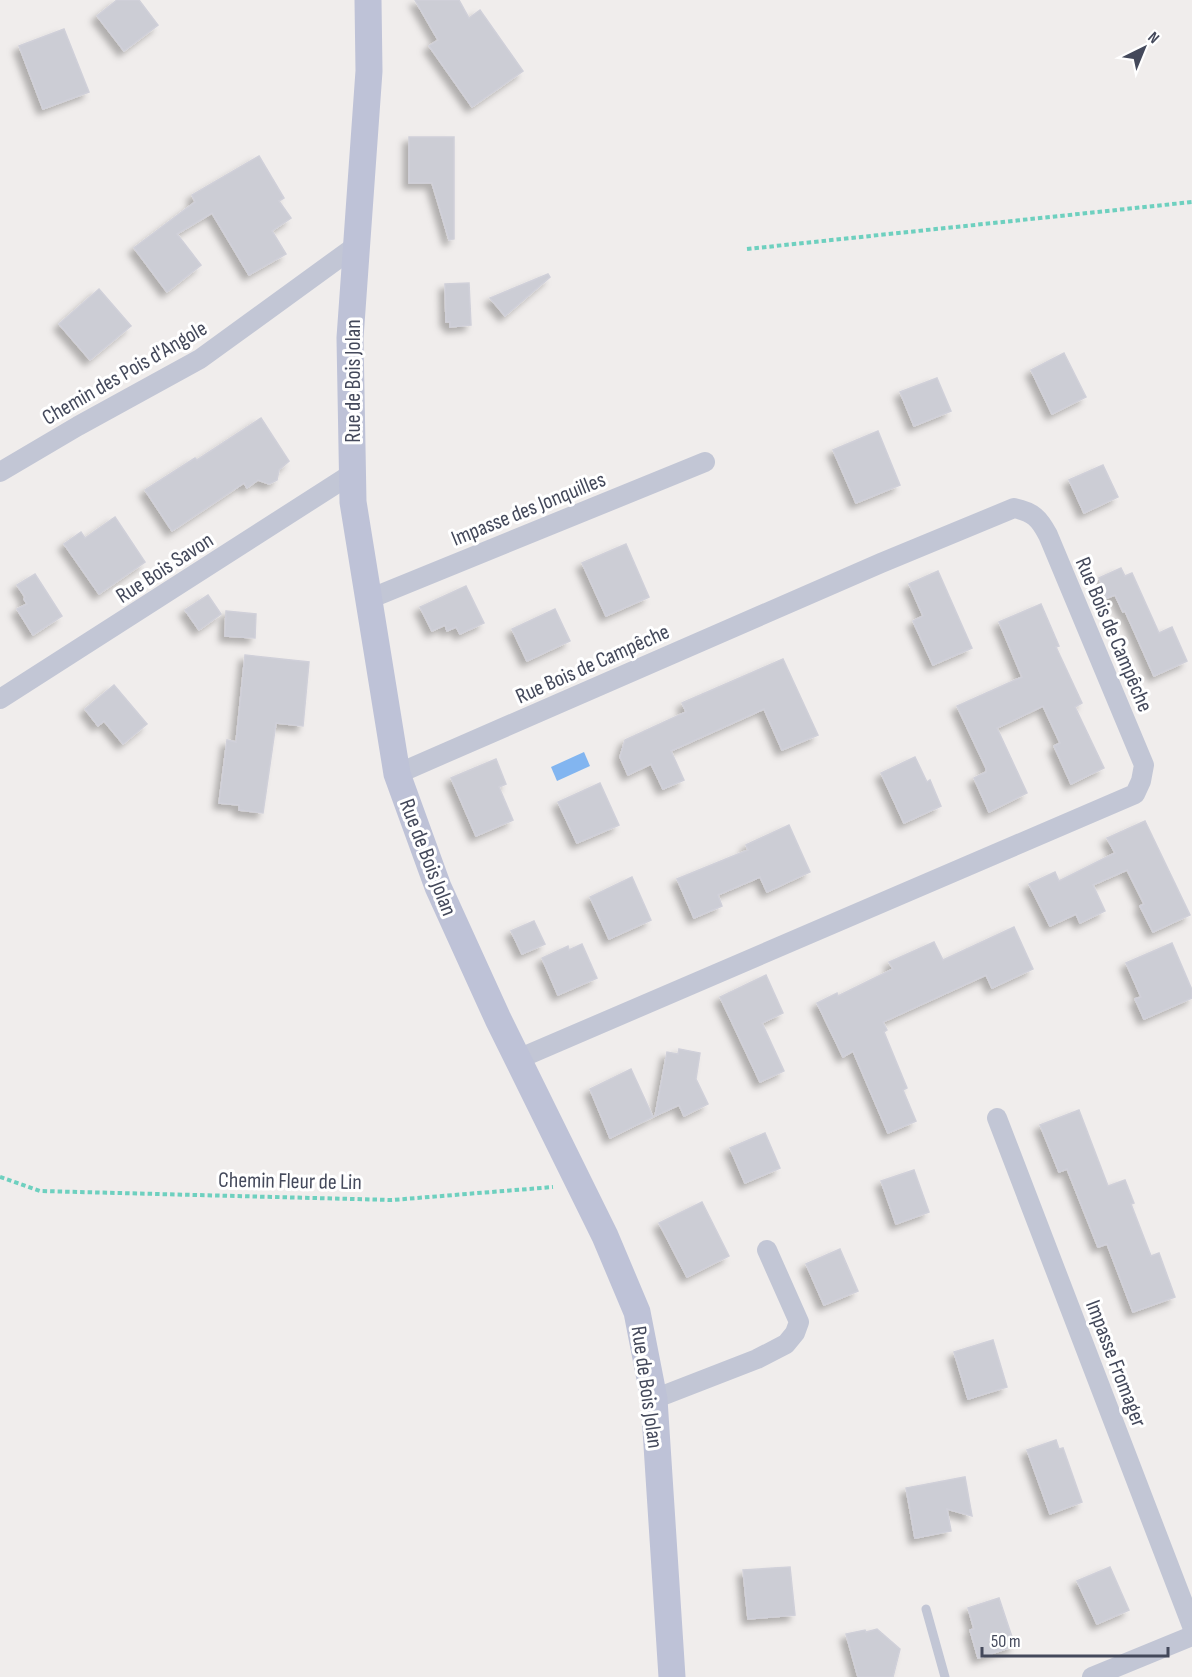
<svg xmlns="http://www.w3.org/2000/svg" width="1192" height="1677" font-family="'Sofia Sans Condensed',sans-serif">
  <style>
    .water { fill: #82b5f0 }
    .building { fill: #cccdd5; stroke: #d0d0d9; stroke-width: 1.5; filter: url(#shadow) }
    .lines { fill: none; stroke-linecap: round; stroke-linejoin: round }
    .path { stroke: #6ed0bf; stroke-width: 4; stroke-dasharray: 4.5 3; stroke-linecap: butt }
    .lane { stroke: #c2c6d5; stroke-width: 9 }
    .street { stroke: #c2c6d5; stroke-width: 20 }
    .secondary { stroke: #bec2d7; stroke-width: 27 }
    .labels { text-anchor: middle; stroke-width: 6; stroke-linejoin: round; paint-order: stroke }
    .street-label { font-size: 22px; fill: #44495b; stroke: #fff }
  </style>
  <defs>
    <filter id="shadow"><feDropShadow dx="-5.5" dy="5.5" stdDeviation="3" flood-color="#0004"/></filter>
  </defs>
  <rect width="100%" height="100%" fill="#f0edec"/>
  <path class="water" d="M584,752L590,766L557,781L551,767Z"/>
  <g class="building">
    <path d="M117,0H139L158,25L124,51L97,16Z"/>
    <path d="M415,0H459L469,18L480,10L523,71L472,107L429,46L438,40Z"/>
    <path d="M64,29L89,92L43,109L19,46Z"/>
    <path d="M409,137H454V239L449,240L432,183H409Z"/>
    <path d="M259,156L284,198L279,201L291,218L272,231L286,254L249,275L212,213L177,234L201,265L167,292L134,248L195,202L192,195Z"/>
    <path d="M548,274L550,277L505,316L490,298Z"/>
    <path d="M469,283L471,325L450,327V322H446L445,284Z"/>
    <path d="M99,289L131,326L90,360L59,324Z"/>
    <path d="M1064,353L1086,397L1052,414L1031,370Z"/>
    <path d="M937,378L951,411L914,426L900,392Z"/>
    <path d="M261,418L289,461L279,470L277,480L269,484L258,480L247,488L244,483L172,531L145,490L195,458L197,460Z"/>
    <path d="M878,431L900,485L856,503L833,450Z"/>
    <path d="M1103,465L1118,497L1084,513L1069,480Z"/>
    <path d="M115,517L145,562L99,594L64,544L81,532L85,538Z"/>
    <path d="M626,544L649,597L606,616L582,563Z"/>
    <path d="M1121,568L1125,576L1132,573L1159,633L1172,627L1187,661L1154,676L1125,611L1123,612L1115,595L1107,598L1099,578Z"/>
    <path d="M938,571L972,648L933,665L913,621L923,616L909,584Z"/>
    <path d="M35,574L62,616L33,635L17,609L27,604L24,599L25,597L17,585Z"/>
    <path d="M466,586L484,623L460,634L456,627L447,631L445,625L432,631L420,607Z"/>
    <path d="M208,595L221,614L199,630L185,610Z"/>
    <path d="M1041,604L1059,646L1056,647L1082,703L1075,707L1104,768L1071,784L1054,746L1060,743L1043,706L997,728L1027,793L989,812L974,778L986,772V768L957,706L1022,677L999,622Z"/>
    <path d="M555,609L570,641L527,661L512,629Z"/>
    <path d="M226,611L256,614L255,638L225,636Z"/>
    <path d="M245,655L309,662L303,726L276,723L263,813L239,810V805L219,803L227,740L236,742Z"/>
    <path d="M783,659L818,735L782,750L764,709L671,751L684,780L663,789L651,764L628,775L620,757L625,740L686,712L682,703Z"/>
    <path d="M114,685L147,724L123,744L104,721L98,726L85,709Z"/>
    <path d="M915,757L927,782L930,780L941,806L904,823L881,773Z"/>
    <path d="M496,759L506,784L499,787L513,820L476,836L451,778Z"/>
    <path d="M600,783L619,825L577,843L558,802Z"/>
    <path d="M1145,821L1190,915L1153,932L1140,906L1144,904L1127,870L1093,885L1105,911L1080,923L1076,914L1050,926L1029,884L1055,872L1059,881L1115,853L1107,838Z"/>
    <path d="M789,825L810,872L767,892L760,877L718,895L722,906L694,918L677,879L748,850L746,845Z"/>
    <path d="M632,877L651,920L609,939L590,897Z"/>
    <path d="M534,921L545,944L522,954L511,931Z"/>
    <path d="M1014,927L1033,969L992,988L986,975L883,1022L887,1030L884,1032L907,1088L903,1090L916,1121L888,1133L853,1051L843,1057L817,1003L837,993L838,996L893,969L889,962L934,942L943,960Z"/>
    <path d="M1172,943L1192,990V998L1144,1019L1135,999L1141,997L1126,963Z"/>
    <path d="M582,944L597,978L558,995L542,958L568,946L569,950Z"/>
    <path d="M766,975L783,1013L762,1023L784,1071L760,1082L720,997Z"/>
    <path d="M679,1049L700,1053L696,1079L708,1104L684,1116L679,1105L655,1116L667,1052L678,1054Z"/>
    <path d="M631,1069L653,1117L610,1138L590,1089Z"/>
    <path d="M1079,1110L1108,1186L1125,1180L1134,1203L1131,1204L1151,1256L1159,1253L1175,1297L1133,1312L1107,1244L1098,1247L1067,1169L1059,1172L1040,1125Z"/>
    <path d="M765,1133L780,1168L745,1183L730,1148Z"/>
    <path d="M914,1170L929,1212L896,1224L881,1181Z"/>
    <path d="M702,1202L729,1256L687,1277L659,1223Z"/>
    <path d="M840,1249L858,1291L824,1305L806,1264Z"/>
    <path d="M993,1340L1007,1387L968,1399L954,1352Z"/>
    <path d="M1056,1440L1059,1449L1063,1448L1082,1502L1050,1514L1027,1450Z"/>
    <path d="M965,1477L972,1516L947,1509L951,1531L915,1538L906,1488Z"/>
    <path d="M790,1567L795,1615L748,1619L743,1570Z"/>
    <path d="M1110,1567L1129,1610L1097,1624L1077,1581Z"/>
    <path d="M999,1598L1015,1646L978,1658L970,1630L974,1629L968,1608Z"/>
    <path d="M877,1629L900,1649L893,1677H858L846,1634L865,1630L866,1632Z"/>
  </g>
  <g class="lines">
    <g class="path">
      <path d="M747,249L1192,202"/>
      <path d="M0,1177L40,1191L392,1200L553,1187"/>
    </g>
    <path class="lane" d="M926,1609L945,1677"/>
    <g class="street">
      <path d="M0,472L78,426L200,359L357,245"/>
      <path d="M369,599L705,462"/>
      <path d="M0,699L353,473"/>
      <path d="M397,774L881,563L1014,508C1033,512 1039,518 1048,535L1144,765L1141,781L1135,794L518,1059"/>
      <path d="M997,1118L1192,1626"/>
      <path d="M654,1399L757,1359L786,1344L795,1333L799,1322L767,1250"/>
      <path d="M1092,1677L1192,1636"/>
    </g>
    <path class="secondary" d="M368,0L369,71L350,338L353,502L397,774L438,887L498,1019L605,1236L637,1312L654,1399L672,1677"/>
  </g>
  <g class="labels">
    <g class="street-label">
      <text transform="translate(124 372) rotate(-30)" y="8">Chemin des Pois d'Angole</text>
      <text transform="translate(352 381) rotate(-90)" y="8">Rue de Bois Jolan</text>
      <text transform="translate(528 508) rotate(-22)" y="8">Impasse des Jonquilles</text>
      <text transform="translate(164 567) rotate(-33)" y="8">Rue Bois Savon</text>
      <text transform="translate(1115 634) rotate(67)" y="8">Rue Bois de Campêche</text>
      <text transform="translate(592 663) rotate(-24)" y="8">Rue Bois de Campêche</text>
      <text transform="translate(429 857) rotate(69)" y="8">Rue de Bois Jolan</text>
      <text transform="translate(290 1180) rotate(1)" y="8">Chemin Fleur de Lin</text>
      <text transform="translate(1117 1363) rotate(69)" y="8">Impasse Fromager</text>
      <text transform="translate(648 1387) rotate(82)" y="8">Rue de Bois Jolan</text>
    </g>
  </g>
  <g transform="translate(1144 48) rotate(43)" stroke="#ffffff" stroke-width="4.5" paint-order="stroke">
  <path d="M0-4.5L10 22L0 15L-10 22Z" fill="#44495b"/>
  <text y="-9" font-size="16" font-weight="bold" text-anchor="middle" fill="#44495b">N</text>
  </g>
  <path d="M982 1647v9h186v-9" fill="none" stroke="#44495b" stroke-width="3"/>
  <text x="991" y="1647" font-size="18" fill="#44495b" stroke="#ffffff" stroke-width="4.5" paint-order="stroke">50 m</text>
</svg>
